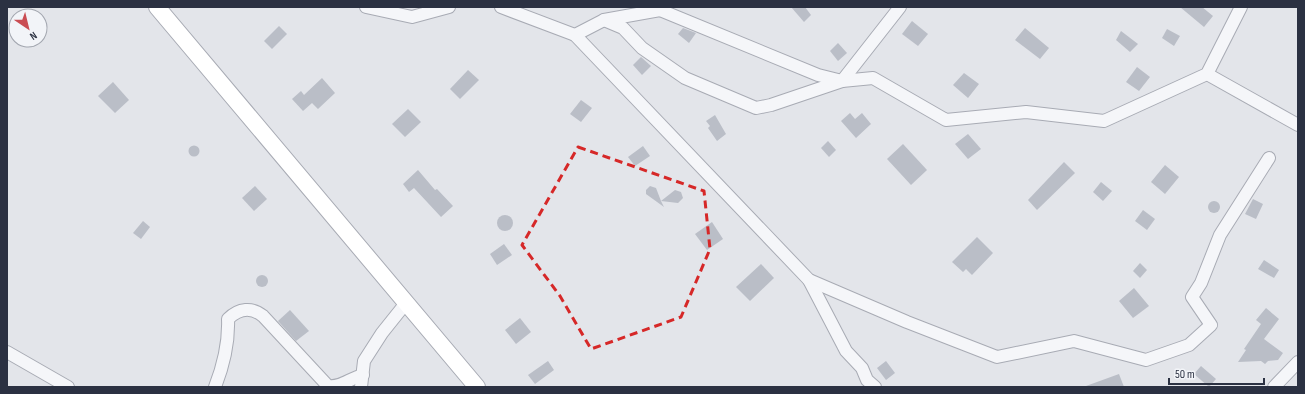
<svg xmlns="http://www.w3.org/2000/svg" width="1305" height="394" font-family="'Sofia Sans Condensed',sans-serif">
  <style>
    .building { fill: #babec7 }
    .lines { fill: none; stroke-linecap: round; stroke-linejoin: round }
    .minor-casing { stroke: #a8abb4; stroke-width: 14 }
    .secondary-casing { stroke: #a8abb4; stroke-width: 18 }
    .minor { stroke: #f5f6f9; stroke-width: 12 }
    .secondary { stroke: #fff; stroke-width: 16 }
    .marked { fill: none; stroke: #d62828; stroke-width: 3; stroke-dasharray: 8 5; stroke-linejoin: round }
  </style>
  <rect width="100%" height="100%" fill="#e3e5ea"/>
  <g class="building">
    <path d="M791,7H805L811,15L804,22Z"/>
    <path d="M1180,7H1202L1213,16L1204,27Z"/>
    <path d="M912,21L928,34L918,46L902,34Z"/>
    <path d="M279,26L287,34L272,49L264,41Z"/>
    <path d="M683,28L696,33L689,43L678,34Z"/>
    <path d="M1025,28L1049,48L1040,59L1015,40Z"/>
    <path d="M1167,29L1180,36L1174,46L1162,38Z"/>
    <path d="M1121,31L1138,44L1130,52L1116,40Z"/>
    <path d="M838,43L847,53L838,61L830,51Z"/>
    <path d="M641,57L651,66L642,75L633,65Z"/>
    <path d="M1137,67L1150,77L1139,91L1126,82Z"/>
    <path d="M468,70L479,80L460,99L450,89Z"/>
    <path d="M964,73L979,84L968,98L953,85Z"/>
    <path d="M322,78L335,93L318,109L312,103L303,111L292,99L301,91L304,95Z"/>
    <path d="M113,82L129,100L115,113L98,96Z"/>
    <path d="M581,100L592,108L581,122L570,114Z"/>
    <path d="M408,109L421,122L405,137L392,124Z"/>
    <path d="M850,113L855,119L862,113L871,124L856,138L841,121Z"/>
    <path d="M715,115L726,134L717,141L708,128L710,126L706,121Z"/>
    <path d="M968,134L981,149L968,159L955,144Z"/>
    <path d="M828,141L836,150L829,157L821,148Z"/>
    <path d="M903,144L927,170L911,185L887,159Z"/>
    <circle cx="194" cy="151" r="5.5"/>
    <path d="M643,146L650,156L635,166L628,157Z"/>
    <path d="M1064,162L1075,173L1037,210L1028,200Z"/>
    <path d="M1165,165L1179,177L1165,194L1151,182Z"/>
    <path d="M418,170L435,190L437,189L453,206L441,217L414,188L409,192L403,184Z"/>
    <path d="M1101,182L1112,191L1103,201L1093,192Z"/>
    <path d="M255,186L267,199L254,211L242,198Z"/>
    <path d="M650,186L656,188L661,201L675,190L681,192L683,198L678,203L661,201L664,207L646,194V190Z"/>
    <path d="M1253,199L1263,204L1256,219L1245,214Z"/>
    <circle cx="1214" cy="207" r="6"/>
    <path d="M1143,210L1155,219L1147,230L1135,221Z"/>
    <circle cx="505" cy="223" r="8"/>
    <path d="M143,221L150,227L141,239L133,233Z"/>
    <path d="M712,222L723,239L707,250L695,234Z"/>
    <path d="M977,237L993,253L972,275L966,269L963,272L952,262Z"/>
    <path d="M504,244L512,255L497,265L490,254Z"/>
    <path d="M1264,260L1279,270L1274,278L1258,269Z"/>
    <path d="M1140,263L1147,270L1140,278L1133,271Z"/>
    <path d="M761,264L774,278L750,301L736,287Z"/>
    <circle cx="262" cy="281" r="6"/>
    <path d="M1134,288L1149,306L1133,318L1119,301Z"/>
    <path d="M1266,308L1279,319L1264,339L1283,353L1278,360L1268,361L1265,364L1261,361L1238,362L1246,350L1244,349L1261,324L1256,320Z"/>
    <path d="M290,310L309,331L296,341L278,321Z"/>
    <path d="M520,318L531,332L516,344L505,330Z"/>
    <path d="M548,361L554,370L535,384L528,375Z"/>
    <path d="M886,361L895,373L886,380L877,368Z"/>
    <path d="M1201,366L1216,379L1209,387L1194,374Z"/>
    <path d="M1119,374L1124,387H1086V386Z"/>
  </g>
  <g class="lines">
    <defs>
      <g id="minor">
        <path d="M366,7L412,17L449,7"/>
        <path d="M501,7L575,35L604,20"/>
        <path d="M664,7L660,10L604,20L623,28L642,48L685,78L756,108L771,105L842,81L900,7"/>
        <path d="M660,10L818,75L842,81L873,78L946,120L1026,112L1104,121L1207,74L1241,7"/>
        <path d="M575,35L809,280L907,322L997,357L1074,341L1146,360L1189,345L1211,325L1192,297L1201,283L1220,235L1269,158"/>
        <path d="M1207,74L1298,125"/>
        <path d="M809,280L846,351L862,368L867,380L875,387"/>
        <path d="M7,352L68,387"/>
        <path d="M215,387C224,364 229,343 228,319C239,308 252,307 263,316L328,386C341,388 350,378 363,375"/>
        <path d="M361,387L364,361L382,333L406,303"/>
        <path d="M1274,387L1298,362"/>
      </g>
      <path id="secondary" d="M157,7L477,387"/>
    </defs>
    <use href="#minor" class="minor-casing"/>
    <use href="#secondary" class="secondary-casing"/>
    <use href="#minor" class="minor"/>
    <use href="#secondary" class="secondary"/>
  </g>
  <path class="marked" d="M578,147L704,191L710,249L681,317L591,349L560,296L522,245Z"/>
  <rect width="1305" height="394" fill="none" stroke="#2b3142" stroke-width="16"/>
  <g transform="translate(28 28) rotate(145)"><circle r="19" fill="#f2f4f8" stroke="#a2a6af"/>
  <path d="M0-3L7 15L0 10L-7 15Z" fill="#ca4d53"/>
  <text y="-6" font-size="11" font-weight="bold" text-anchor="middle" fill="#2b3142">N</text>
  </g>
  <path d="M1169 378v6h95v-6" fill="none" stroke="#2b3142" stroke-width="2"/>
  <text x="1175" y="378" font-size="12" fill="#2b3142" stroke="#f2f4f8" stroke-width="3" paint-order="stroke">50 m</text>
</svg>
